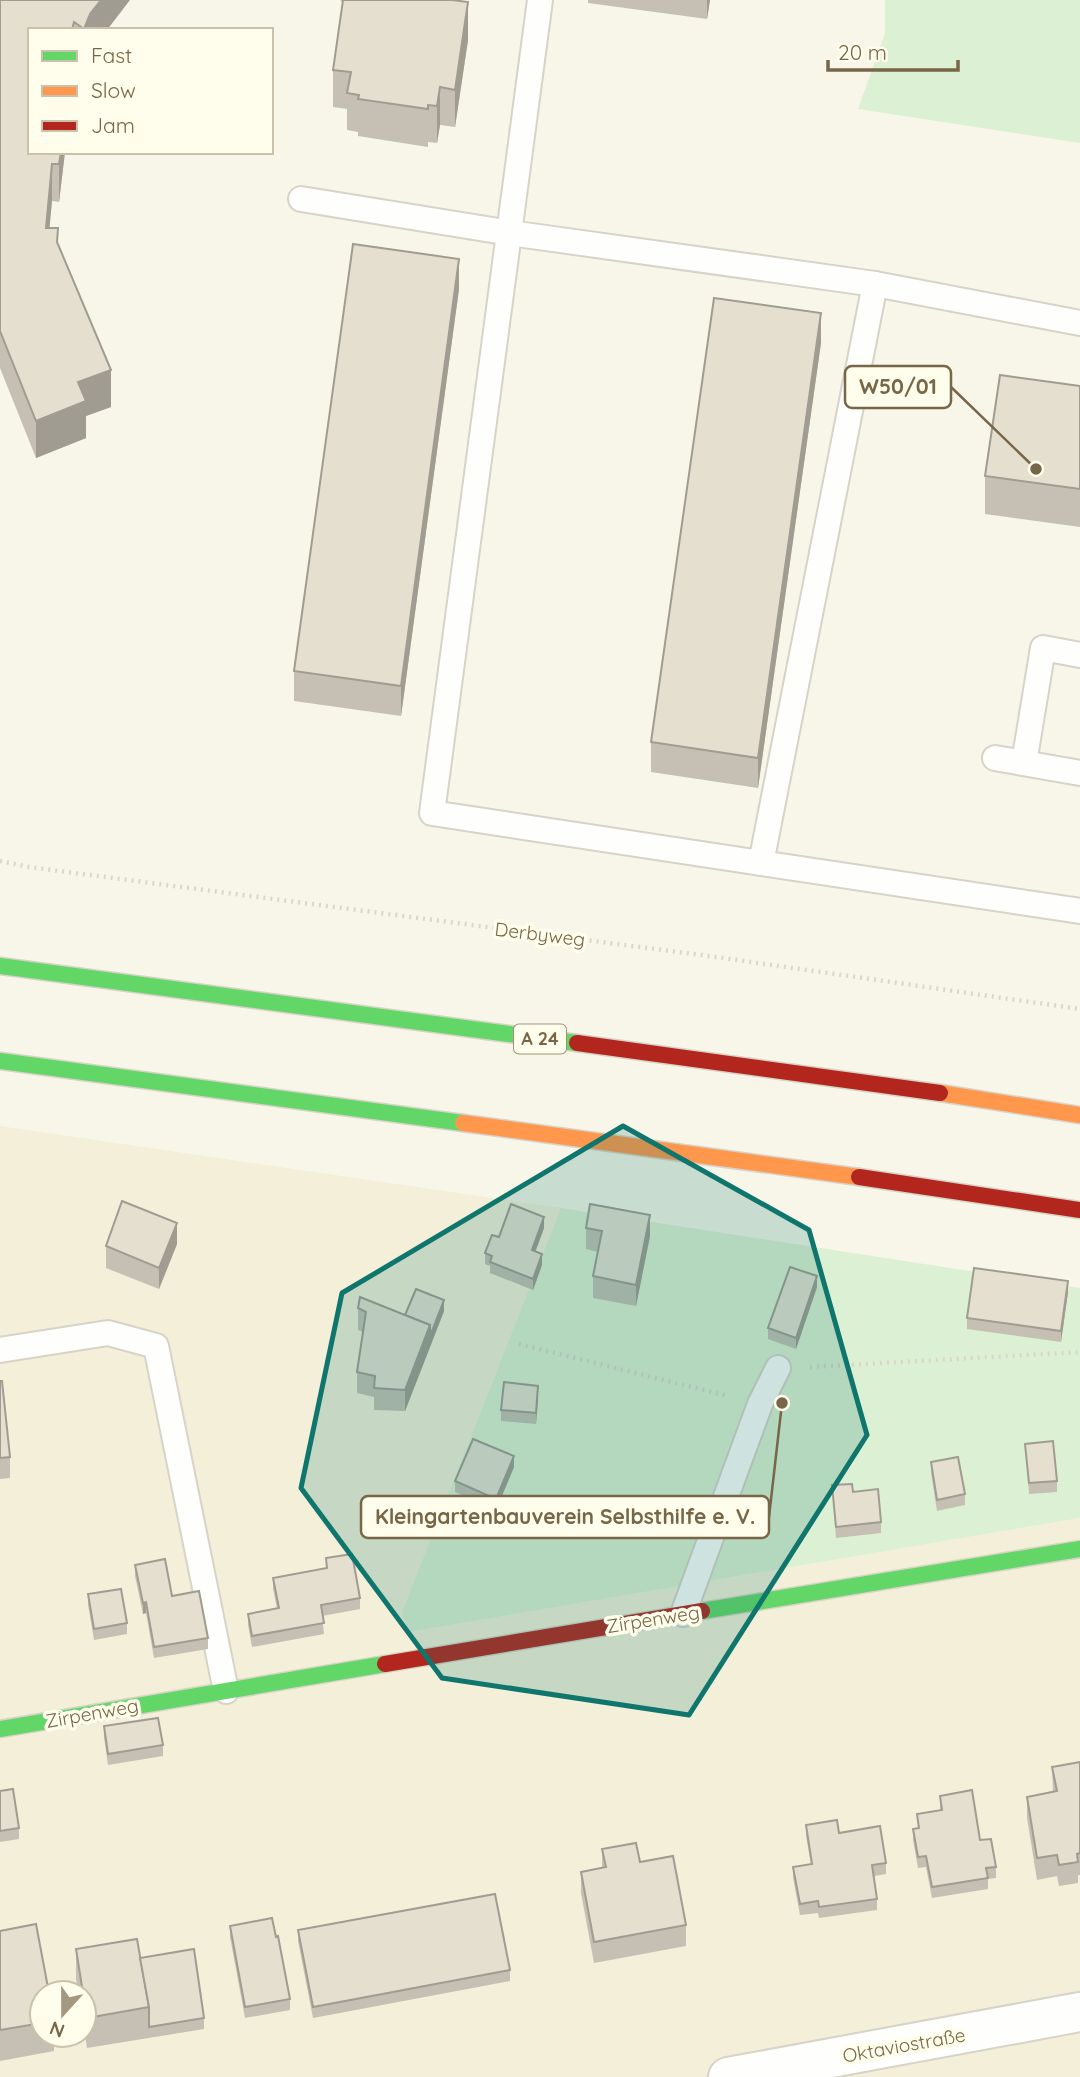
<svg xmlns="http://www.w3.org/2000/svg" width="1080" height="2077" font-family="Quicksand,sans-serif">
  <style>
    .residential { fill: #f4efd9; fill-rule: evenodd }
    .green { fill: #dcf0d3 }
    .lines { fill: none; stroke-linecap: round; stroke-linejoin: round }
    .lane-casing { stroke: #d7d3c8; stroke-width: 28 }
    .street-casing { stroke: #d7d3c8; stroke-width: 42 }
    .fast-casing { stroke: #d7d3c7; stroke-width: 19 }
    .slow-casing { stroke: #d7d3c7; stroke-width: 19 }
    .jam-casing { stroke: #d7d3c7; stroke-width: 19 }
    .path { stroke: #dad6cb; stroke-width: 4.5; stroke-dasharray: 2 5; stroke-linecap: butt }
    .lane { stroke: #fefefc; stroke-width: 24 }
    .street { stroke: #fefefc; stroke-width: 38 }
    .fast { stroke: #63d668; stroke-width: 16 }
    .slow { stroke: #ff974d; stroke-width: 16 }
    .jam { stroke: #b3261e; stroke-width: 16 }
    .wall { fill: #c5c0b3 }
    .shaded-wall { fill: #a09c92 }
    .building { fill: #e5dfd0; stroke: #a09c92; stroke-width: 2 }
    .marked { fill: #0f766e; fill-opacity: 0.2; stroke: #0f766e; stroke-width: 5; stroke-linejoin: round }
    .labels { text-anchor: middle; stroke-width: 7; stroke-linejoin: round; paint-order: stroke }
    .shield { fill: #fffdeb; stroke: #a09378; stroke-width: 2 }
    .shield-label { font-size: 18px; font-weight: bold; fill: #776647 }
    .street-label { font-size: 19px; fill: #776647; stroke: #fffdeb }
    .leader { fill: none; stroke: #776647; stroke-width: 2.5 }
    .callout-dot { fill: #776647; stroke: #fffdeb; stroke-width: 2.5 }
    .callout { fill: #fffdeb; stroke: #776647; stroke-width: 2.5 }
    .callout-label { font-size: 21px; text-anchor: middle; font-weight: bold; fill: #776647 }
  </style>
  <rect width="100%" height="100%" fill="#f8f6e9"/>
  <path class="residential" d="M0,1126L561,1208L402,1612L408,1632L1080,1518V2077H0ZM42,1993H84V2035H42Z"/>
  <g class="green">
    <path d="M885,0H1080V143L858,109L885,33Z"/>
    <path d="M561,1208L1080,1288V1518L408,1632L402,1612Z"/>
  </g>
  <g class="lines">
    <defs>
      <g id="lane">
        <path d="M540,0L432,813L761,863L875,284"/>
        <path d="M301,199L510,233L875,284L1080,323"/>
        <path d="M995,758L1080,773"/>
        <path d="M1024,763L1043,648L1080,655"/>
        <path d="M761,863L1080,911"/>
        <path d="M0,1350L108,1333L156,1346L226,1691"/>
        <path d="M683,1614L760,1404L778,1368"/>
      </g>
      <path id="street" d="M728,2077L1080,2012"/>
      <g id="fast">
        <path d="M0,966L577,1043"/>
        <path d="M0,1061L463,1123"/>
        <path d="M702,1611L1080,1549"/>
        <path d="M0,1729L385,1664"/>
      </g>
      <g id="slow">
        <path d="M940,1093L1080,1115"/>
        <path d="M463,1123L859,1177"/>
      </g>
      <g id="jam">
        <path d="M577,1043L940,1093"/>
        <path d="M859,1177L1080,1210"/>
        <path d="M385,1664L702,1611"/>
      </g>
    </defs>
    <use href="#lane" class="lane-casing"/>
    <use href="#street" class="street-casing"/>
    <use href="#fast" class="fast-casing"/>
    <use href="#slow" class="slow-casing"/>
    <use href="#jam" class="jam-casing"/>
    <g class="path">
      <path d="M0,861L29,867L716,957L1080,1009"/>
      <path d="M519,1344L728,1396"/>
      <path d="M810,1367L1080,1352"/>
    </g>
    <use href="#lane" class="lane"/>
    <use href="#street" class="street"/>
    <use href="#fast" class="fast"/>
    <use href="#slow" class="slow"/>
    <use href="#jam" class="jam"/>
  </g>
  <g class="wall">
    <path d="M0,0L107,30H30L65,152L59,202L52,201L49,228L58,245L111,407L86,416V438L36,458L0,368Z"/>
    <path d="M340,0H452L468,40L455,127L440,125L437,143L428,142V147L358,136V132L347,130V109L333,107V70L343,3Z"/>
    <path d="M588,0H710L707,19L588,3Z"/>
    <path d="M459,289L401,716L294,701V671Z"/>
    <path d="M821,343L758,788L651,772V742Z"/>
    <path d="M1080,386V527L985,514V476Z"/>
    <path d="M544,1228L535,1251L542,1265L533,1290L490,1273V1266L485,1264V1253L499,1237Z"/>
    <path d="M586,1228L650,1236L636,1306L593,1298V1276L598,1252L586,1249Z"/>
    <path d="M177,1244L159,1289L106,1268V1246Z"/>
    <path d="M817,1287L796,1349L768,1339V1328Z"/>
    <path d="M1068,1292L1061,1342L967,1329V1318Z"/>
    <path d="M358,1308L405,1315L444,1311L405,1411L374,1410V1397L357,1393V1372L363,1332L358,1330Z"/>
    <path d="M0,1381L10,1457V1478L0,1479Z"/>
    <path d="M538,1397L536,1424L501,1421V1410Z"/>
    <path d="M1025,1444L1057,1481V1492L1029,1494Z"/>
    <path d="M931,1462L965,1494V1505L937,1511L931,1473Z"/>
    <path d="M514,1467L496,1510L455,1492V1481Z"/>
    <path d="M832,1485L853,1492L881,1522V1533L836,1538Z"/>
    <path d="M326,1558L360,1598V1609L322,1616L324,1634L252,1647L248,1625V1614L277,1609L273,1589V1578L326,1569Z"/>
    <path d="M135,1565L208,1638V1649L154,1658L146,1613L143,1614L135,1576Z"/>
    <path d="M88,1594L127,1623V1634L94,1640L88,1605Z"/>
    <path d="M104,1726L163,1745V1756L108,1765L104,1737Z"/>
    <path d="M1080,1762V1875H1078V1883L1059,1886L1057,1876L1037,1880L1027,1818V1797L1053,1792L1052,1767Z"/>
    <path d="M0,1791L19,1828V1839L0,1842Z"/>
    <path d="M940,1796L980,1840L996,1867V1878L988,1879V1889L932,1898L926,1867L918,1868L913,1840V1829L918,1828L917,1814L940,1810Z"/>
    <path d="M806,1825L839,1833L886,1863V1874L874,1876L877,1899V1910L819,1918L818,1913L800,1915L793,1878V1867L811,1864L806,1836Z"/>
    <path d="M602,1849L686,1925V1946L594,1963L581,1893V1872L602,1867Z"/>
    <path d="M230,1926L276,1937L290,1999V2010L245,2018L230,1937Z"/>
    <path d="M298,1930L510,1970V1981L313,2018L298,1941Z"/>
    <path d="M0,1931L42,1993V2035H54V2051L0,2061Z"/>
    <path d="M76,1949L140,1958L204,2018V2029L87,2048L84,2029V1993H78L76,1979Z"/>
  </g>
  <g class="shaded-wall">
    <path d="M101,0H130L107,30H84L90,14Z"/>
    <path d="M707,0H710L707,19Z"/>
    <path d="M468,2V40L455,127V90Z"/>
    <path d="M440,87V125L437,143V106Z"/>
    <path d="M61,152H65L59,202V164Z"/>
    <path d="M52,164V201L46,266V228Z"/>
    <path d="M459,259V289L401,716V686Z"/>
    <path d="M821,313V343L758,788V758Z"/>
    <path d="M111,370V407L86,416V438L36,458V421L78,382Z"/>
    <path d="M650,1215V1236L636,1306V1285Z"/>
    <path d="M544,1217V1228L532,1261V1250Z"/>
    <path d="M177,1223V1244L159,1289V1268Z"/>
    <path d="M542,1254V1265L533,1290V1279Z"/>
    <path d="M817,1276V1287L796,1349V1338Z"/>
    <path d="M1068,1281V1292L1061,1342V1331Z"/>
    <path d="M444,1300V1311L430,1347V1336Z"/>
    <path d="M430,1325V1347L405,1411V1390Z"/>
    <path d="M538,1386V1397L536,1424V1413Z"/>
    <path d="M514,1456V1467L496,1510V1499Z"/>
    <path d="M146,1602V1613L143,1614V1603Z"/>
  </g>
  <g class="building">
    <path d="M0,0H101L90,14L84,29L74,22L72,30H30V152H61L59,164H52L46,228H58L57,242L111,370L78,382L86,401L36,421L0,331Z"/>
    <path d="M343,0H452L468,2L455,90L440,87L437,106L428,105V109L358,99L359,95L347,93L351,72L333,70Z"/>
    <path d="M353,244L459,259L401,686L294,671Z"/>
    <path d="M714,298L821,313L758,758L651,742Z"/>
    <path d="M1000,375L1080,386V489L985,476Z"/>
    <path d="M122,1201L177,1223L159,1268L106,1246Z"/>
    <path d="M511,1204L544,1217L532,1250L542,1254L533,1279L490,1262L492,1256L485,1253L492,1235L499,1237Z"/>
    <path d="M590,1204L650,1215L636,1285L593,1276L602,1231L586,1228Z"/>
    <path d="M790,1267L817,1276L796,1338L768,1328Z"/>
    <path d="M974,1268L1068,1281L1061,1331L967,1318Z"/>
    <path d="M416,1289L444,1300L430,1336V1325L405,1315Z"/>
    <path d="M360,1297L430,1325L405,1390L374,1388L375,1376L357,1372L366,1312L358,1308Z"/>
    <path d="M0,1381H2L10,1457L0,1458Z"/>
    <path d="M504,1382L538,1386L536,1413L501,1410Z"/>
    <path d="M473,1439L514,1456L496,1499L455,1481Z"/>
    <path d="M1053,1441L1057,1481L1029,1483L1025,1444Z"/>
    <path d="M958,1457L965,1494L937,1500L931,1462Z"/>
    <path d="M852,1484L853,1492L878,1489L881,1522L836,1527L832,1485Z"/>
    <path d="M352,1554L360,1598L321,1605L324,1623L252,1636L248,1614L279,1608L273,1578L327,1568L326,1558Z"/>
    <path d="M165,1559L172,1596L199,1591L208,1638L154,1647L146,1602L143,1603L135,1565Z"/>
    <path d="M121,1589L127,1623L94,1629L88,1594Z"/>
    <path d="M158,1718L163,1745L108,1754L104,1726Z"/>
    <path d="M1080,1762V1853L1077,1854L1078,1862L1059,1865L1057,1855L1037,1858L1027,1797L1057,1791L1052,1767Z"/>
    <path d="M13,1789L19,1828L0,1831V1791Z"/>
    <path d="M972,1790L980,1840L991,1839L996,1867L986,1868L988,1878L932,1887L926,1856L918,1857L913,1829L919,1828L917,1814L942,1810L940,1796Z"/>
    <path d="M837,1820L839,1833L880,1826L886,1863L872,1865L877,1899L819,1907L818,1901L800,1904L793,1867L812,1864L806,1825Z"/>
    <path d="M636,1843L640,1862L673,1856L686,1925L594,1942L581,1872L606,1867L602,1849Z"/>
    <path d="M495,1894L510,1970L313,2007L298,1930Z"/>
    <path d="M272,1918L276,1937L278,1936L290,1999L245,2007L230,1926Z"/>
    <path d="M36,1924L49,1993H42V2023L0,2030V1931Z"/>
    <path d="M137,1939L149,2007L87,2018L84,1993H83L76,1949Z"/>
    <path d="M194,1949L204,2018L149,2027V2007L140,1958Z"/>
  </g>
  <path class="marked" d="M623,1126L809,1230L867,1435L689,1715L442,1678L301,1488L342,1293Z"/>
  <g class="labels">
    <rect class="shield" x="514" y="1024.5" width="52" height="29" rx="5"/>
    <g class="shield-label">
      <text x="540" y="1045">A 24</text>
    </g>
    <g class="street-label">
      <text transform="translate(540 934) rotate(7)" y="7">Derbyweg</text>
      <text transform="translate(653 1619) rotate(-9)" y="7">Zirpenweg</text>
      <text transform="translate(92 1713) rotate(-10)" y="7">Zirpenweg</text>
      <text transform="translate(904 2045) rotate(-10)" y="7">Oktaviostraße</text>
    </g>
  </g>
  <path class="leader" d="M1036 469L951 387M782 1403L769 1517"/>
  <g class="callout-dot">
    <circle cx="1036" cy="469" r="7"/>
    <circle cx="782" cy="1403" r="7"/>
  </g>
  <g class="callout">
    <rect x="845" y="366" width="106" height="42" rx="7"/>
    <rect x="361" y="1496" width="408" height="42" rx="7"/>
  </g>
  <g class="callout-label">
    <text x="898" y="394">W50/01</text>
    <text x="565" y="1524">Kleingartenbauverein Selbsthilfe e. V.</text>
  </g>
  <rect x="28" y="28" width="245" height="126" fill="#fffdeb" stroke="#c9c1a9" stroke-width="2"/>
  <rect x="42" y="51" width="35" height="10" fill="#63d668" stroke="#c9c1a9" stroke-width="2"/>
  <text x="91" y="63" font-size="21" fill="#776647">Fast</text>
  <rect x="42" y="86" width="35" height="10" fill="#ff974d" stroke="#c9c1a9" stroke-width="2"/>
  <text x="91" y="98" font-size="21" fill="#776647">Slow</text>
  <rect x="42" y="121" width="35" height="10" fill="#b3261e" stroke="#c9c1a9" stroke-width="2"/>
  <text x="91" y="133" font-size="21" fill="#776647">Jam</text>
  <g transform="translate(63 2014) rotate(201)"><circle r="33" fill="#fffdeb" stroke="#c9c1a9" stroke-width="2"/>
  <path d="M0-5L12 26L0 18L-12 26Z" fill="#a49880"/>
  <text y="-10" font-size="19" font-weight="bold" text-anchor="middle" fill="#776647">N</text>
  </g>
  <path d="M828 60v10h130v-10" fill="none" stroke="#776647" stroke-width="3.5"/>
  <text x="838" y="60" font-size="21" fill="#776647" stroke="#fffdeb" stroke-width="5" paint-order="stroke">20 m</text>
</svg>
